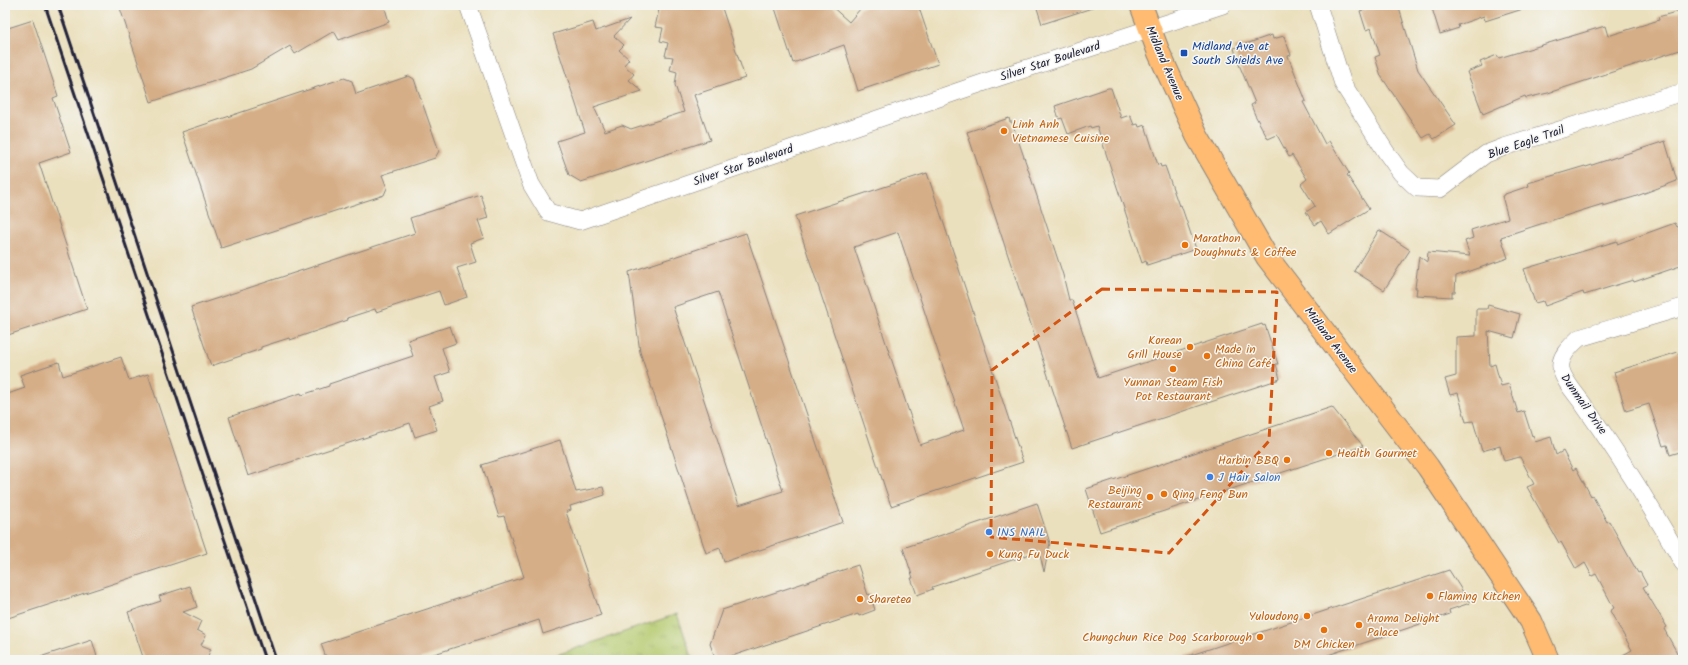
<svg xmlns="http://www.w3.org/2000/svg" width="1688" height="665" font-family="Kalam,sans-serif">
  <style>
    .grass { fill: url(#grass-tufts); stroke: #6c7654 }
    .building { fill: #d5ad86; fill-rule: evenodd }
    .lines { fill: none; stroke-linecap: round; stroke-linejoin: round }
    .minor-casing { stroke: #86817c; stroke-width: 18 }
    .major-casing { stroke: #86817c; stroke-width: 24 }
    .minor { stroke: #fff; stroke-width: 17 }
    .major { stroke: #febb71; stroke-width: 22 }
    .rail { stroke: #22223b; stroke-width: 3 }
    .marked { fill: none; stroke: #d45411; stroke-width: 3; stroke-dasharray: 8 5; stroke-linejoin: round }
    .transit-dot { fill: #1a4fb4; stroke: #f6f6f2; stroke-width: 1.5 }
    .food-dot { fill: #e8710a; stroke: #f6f6f2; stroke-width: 1.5 }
    .shop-dot { fill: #3f7fe0; stroke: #f6f6f2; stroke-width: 1.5 }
    .labels { text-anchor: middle; stroke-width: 3; stroke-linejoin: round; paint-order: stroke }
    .transit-label { font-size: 12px; fill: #164399; stroke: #f6f6f2; text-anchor: start }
    .street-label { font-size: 12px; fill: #22223b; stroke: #f6f6f2 }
    .food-label { font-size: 12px; fill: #c56008; stroke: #f6f6f2; text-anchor: start }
    .shop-label { font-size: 12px; fill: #366cbe; stroke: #f6f6f2; text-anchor: start }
  </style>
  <defs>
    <pattern id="grass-tufts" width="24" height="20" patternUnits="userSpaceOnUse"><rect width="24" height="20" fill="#b5ca6e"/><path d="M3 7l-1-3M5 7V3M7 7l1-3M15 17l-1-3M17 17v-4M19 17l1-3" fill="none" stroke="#9bad60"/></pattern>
  </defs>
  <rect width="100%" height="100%" fill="#f6f6f2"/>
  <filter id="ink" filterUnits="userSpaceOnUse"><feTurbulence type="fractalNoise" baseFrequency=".025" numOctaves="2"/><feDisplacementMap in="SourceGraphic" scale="8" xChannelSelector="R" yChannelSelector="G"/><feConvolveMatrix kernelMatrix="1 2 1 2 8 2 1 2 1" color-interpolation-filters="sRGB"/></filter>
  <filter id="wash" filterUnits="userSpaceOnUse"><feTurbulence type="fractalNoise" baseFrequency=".012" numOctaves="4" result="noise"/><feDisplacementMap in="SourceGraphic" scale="16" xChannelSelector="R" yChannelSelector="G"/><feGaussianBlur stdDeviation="0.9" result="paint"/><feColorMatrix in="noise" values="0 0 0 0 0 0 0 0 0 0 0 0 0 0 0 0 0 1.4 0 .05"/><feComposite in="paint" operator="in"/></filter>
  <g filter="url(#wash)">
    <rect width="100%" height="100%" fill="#ebe0bd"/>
    <path class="grass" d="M677,614L693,660H542Z"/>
    <g id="blocks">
      <g class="building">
        <path d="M119,5H384L389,22L339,40L334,31L295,54L290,46L251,69L151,102Z"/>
        <path d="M660,5H721L745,78L694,95L710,140L581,182L569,175L557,141L585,132L553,34L593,22L596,31L630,19L614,36L624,45L619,50L629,59L624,65L634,74L629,80L642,91L594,107L605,131L622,125L631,129L684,112L675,85L677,72L670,70L673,57L665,56L668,43L660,41L663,28L655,27Z"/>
        <path d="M774,5H830L849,22L861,8L872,5H918L938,64L858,91L844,45L793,63Z"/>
        <path d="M1036,5H1092V8L1042,24Z"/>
        <path d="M1366,5H1398L1418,70L1456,125L1434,139L1430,134L1423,138L1381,76L1375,57L1380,55L1371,28L1366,30L1360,11L1367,9Z"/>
        <path d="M1431,5H1526V8L1485,21L1484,16L1458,25L1459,28L1440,34Z"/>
        <path d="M1683,10V49L1548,93L1526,98L1525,96L1483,114L1467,72L1482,66L1480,62L1497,55L1499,58L1605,26L1608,36L1659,20L1658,17Z"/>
        <path d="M33,20L58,96L53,98L71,152L39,163L87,309L5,336V29Z"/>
        <path d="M1272,35L1273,39L1284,36L1291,55L1288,56L1306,101L1303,102L1325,144L1329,141L1349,173L1347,175L1369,209L1329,234L1321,221L1315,225L1306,212L1315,206L1301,184L1307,179L1292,155L1289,157L1277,135L1268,139L1255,115L1251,105L1255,103L1238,62L1234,48Z"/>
        <path d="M409,76L414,79L439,151L435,158L382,175L387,188L384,195L221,248L182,132L344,78L352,81L356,94Z"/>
        <path d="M1108,88H1111L1121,118L1130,115L1134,125L1138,124L1139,127L1145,125L1158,165L1160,164L1161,167L1165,166L1179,206L1181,205L1196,249L1147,265L1146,261L1142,263L1097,126L1091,128L1090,126L1068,134L1062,118L1059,119L1055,106Z"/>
        <path d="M1009,118L1010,122H1012L1027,166L1063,275L1069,300H1072L1098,378L1262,324L1263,326L1265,325L1278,364H1276L1280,379L1072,448L967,132Z"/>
        <path d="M1665,141L1677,181L1634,197L1603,206V204L1574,213L1501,237L1508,258L1456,276L1455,292H1452V297L1416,295L1417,288H1415L1419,256L1427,262L1428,252L1470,256L1465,241L1473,238L1471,230L1508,218L1502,196L1505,195V194L1529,186L1528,183L1585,166L1586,167Z"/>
        <path d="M927,173L1023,462L891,506L795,216ZM898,232L964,430L920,445L854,247Z"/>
        <path d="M481,195L488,218L478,221L484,238L470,243L476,262L457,268L467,297L444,305L439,291L376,312L375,309L347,318L348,320L290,340L289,338L261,347V349L211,366L191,307L415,233L410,218Z"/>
        <path d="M1675,223L1677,227L1683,225V265L1634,282L1633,280L1584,295L1583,292L1545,306L1543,301L1535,303L1524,269L1617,241V244Z"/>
        <path d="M1379,230L1410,250L1384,290L1354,271Z"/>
        <path d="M746,233L843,522L724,562L720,548L706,553L666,431L640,352L629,272ZM718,292L783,491L739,505L673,307Z"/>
        <path d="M1488,305L1520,314L1514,338L1488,331L1490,366L1495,364L1501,386L1509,384L1518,413L1524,411L1532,436L1533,435L1535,442L1551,437L1556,455L1563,451L1573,470L1576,468L1591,496L1592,495L1607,522L1609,521L1638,573L1640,572L1647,585L1643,587L1667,627L1664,629L1681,660H1614L1632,650L1610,611L1614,608L1596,574L1592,576L1585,563L1576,569L1561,542L1559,543L1527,487L1534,484L1520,457L1504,461L1500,446L1482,451L1473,421L1466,422L1458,393L1450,395L1445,379L1456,376V337L1476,336V309H1487Z"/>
        <path d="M450,326L456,343L442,348L450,372L435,377L443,401L429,406L437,430L415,437L410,423L248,476L229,417L301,393L302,395L329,386V384L413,356L408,340Z"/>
        <path d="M1678,352L1680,356L1683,355V451L1670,455L1667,445L1663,446L1649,404L1626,411L1614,372Z"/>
        <path d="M121,357L129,380L148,374L207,553L5,619V395L25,388L20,375L59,362L63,376Z"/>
        <path d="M1332,407L1363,446L1100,532L1086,489Z"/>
        <path d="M560,440L576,492L603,487L605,495L570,506L571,510L566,512L601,615L543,634L539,620L416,660H327L321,644L524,577L504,516L499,517L482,465Z"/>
        <path d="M1037,503L1050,543L1044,572L1039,551L932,587L933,589L917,595L911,578H913L903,548Z"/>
        <path d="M858,565L868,595L870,594L875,610L859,616L858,614L732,656L733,660H716L710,644L722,610Z"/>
        <path d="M1449,570L1470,603L1449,610L1450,614L1313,660H1185V657Z"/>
        <path d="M190,586L197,607L183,612L201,621L197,630L206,635L201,645L211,649L206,660H144L128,612L161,601L159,596Z"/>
        <path d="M92,640L98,660H40V657Z"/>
      </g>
    </g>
  </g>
  <g filter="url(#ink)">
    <use href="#blocks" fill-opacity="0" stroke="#86817c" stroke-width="1"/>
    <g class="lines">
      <defs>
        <g id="minor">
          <path d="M468,5L531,184L548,212L580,221L1000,77L1223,5"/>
          <path d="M1318,5L1343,84L1386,152L1401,173L1417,188L1440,189L1486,154L1504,147L1683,92"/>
          <path d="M1683,307L1579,338C1571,346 1559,356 1561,368C1562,379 1577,395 1583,404C1620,456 1652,508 1683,563"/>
        </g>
        <path id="major" d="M1141,5L1159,53L1197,136L1267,257L1428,467L1531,621L1548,660"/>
      </defs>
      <use href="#minor" class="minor-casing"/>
      <use href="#major" class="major-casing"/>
      <use href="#minor" class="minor"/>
      <use href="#major" class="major"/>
      <g class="rail">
        <path d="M45,5L265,660"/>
        <path d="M58,5L276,660"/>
      </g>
    </g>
  </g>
  <path class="marked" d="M1102,289L1277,292L1269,441L1169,553L991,537L992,370Z"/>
  <rect class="transit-dot" x="1180" y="49" width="8" height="8" rx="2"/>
  <g class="food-dot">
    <circle cx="1004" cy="131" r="4"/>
    <circle cx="1185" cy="245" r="4"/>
    <circle cx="1190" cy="347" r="4"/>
    <circle cx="1207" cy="356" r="4"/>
    <circle cx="1173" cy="369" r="4"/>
    <circle cx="1329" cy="453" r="4"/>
    <circle cx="1287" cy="460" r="4"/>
    <circle cx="1164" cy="494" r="4"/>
    <circle cx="1150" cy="497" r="4"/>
    <circle cx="990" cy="554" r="4"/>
    <circle cx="1430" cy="596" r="4"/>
    <circle cx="860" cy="599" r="4"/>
    <circle cx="1307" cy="616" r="4"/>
    <circle cx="1359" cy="625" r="4"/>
    <circle cx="1324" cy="630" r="4"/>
    <circle cx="1260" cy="637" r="4"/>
  </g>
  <g class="shop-dot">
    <circle cx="1210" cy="477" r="4"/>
    <circle cx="989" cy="532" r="4"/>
  </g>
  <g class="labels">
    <g class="transit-label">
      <text x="1192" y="50">Midland Ave at<tspan x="1192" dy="14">South Shields Ave</tspan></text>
    </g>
    <g class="street-label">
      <text transform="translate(1050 61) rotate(-18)" y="4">Silver Star Boulevard</text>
      <text transform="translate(1165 63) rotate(67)" y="4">Midland Avenue</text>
      <text transform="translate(1526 142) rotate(-19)" y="4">Blue Eagle Trail</text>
      <text transform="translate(743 165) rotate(-19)" y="4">Silver Star Boulevard</text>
      <text transform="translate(1331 340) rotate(53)" y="4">Midland Avenue</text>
      <text transform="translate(1584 404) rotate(55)" y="4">Dunmail Drive</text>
    </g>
    <g class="food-label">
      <text x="1012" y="128">Linh Anh<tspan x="1012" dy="14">Vietnamese Cuisine</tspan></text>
      <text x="1193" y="242">Marathon<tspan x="1193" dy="14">Doughnuts &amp; Coffee</tspan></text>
      <text x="1182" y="344" text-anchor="end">Korean<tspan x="1182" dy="14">Grill House</tspan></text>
      <text x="1215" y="353">Made in<tspan x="1215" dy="14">China Café</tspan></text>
      <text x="1173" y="386" text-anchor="middle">Yunnan Steam Fish<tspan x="1173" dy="14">Pot Restaurant</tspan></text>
      <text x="1337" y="457">Health Gourmet</text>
      <text x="1279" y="464" text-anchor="end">Harbin BBQ</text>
      <text x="1142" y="494" text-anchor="end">Beijing<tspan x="1142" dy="14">Restaurant</tspan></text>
      <text x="1172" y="498">Qing Feng Bun</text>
      <text x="998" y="558">Kung Fu Duck</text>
      <text x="1438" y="600">Flaming Kitchen</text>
      <text x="868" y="603">Sharetea</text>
      <text x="1299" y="620" text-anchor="end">Yuloudong</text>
      <text x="1367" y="622">Aroma Delight<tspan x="1367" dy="14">Palace</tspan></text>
      <text x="1252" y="641" text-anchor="end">Chungchun Rice Dog Scarborough</text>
      <text x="1324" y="648" text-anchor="middle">DM Chicken</text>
    </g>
    <g class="shop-label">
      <text x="1218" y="481">J Hair Salon</text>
      <text x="997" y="536">INS NAIL</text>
    </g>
  </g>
  <rect width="1688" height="665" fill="none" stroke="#f6f6f2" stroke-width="20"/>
</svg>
